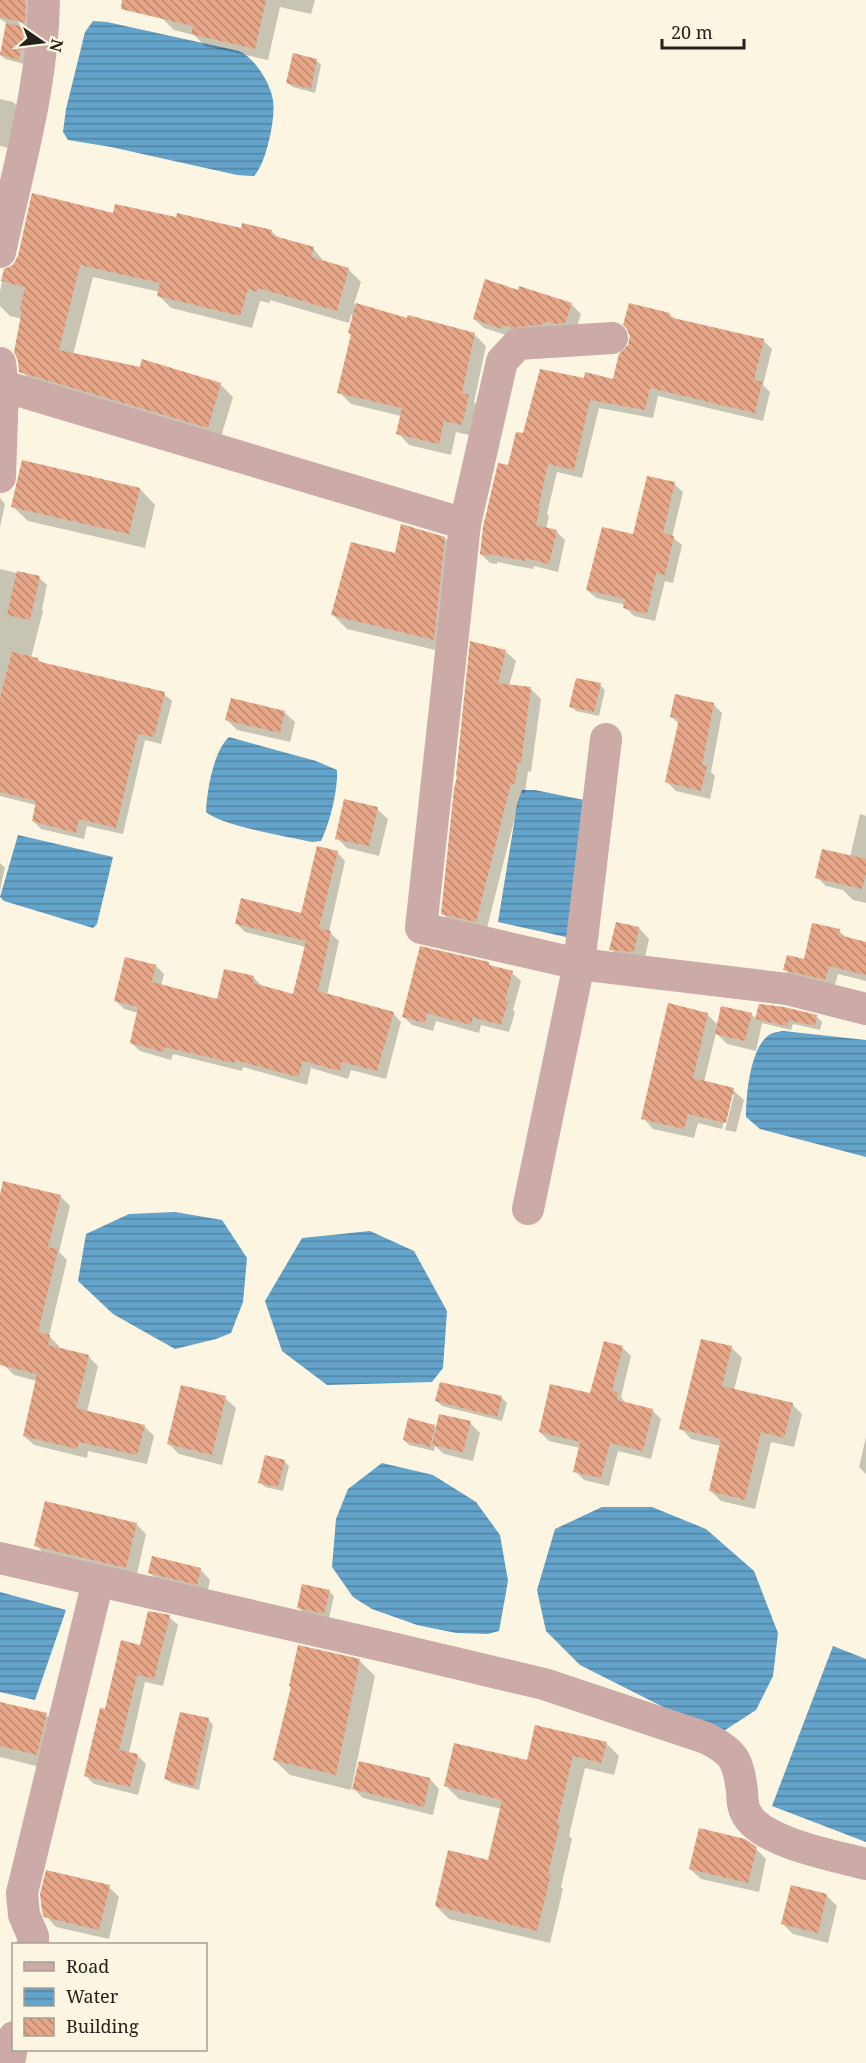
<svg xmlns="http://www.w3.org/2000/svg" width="866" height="2063" font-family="'Noto Serif',serif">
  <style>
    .water { fill: url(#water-rules) }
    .shadow { fill: #0003 }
    .building { fill: url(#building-back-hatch) }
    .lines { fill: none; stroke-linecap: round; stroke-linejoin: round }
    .minor { stroke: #cbaaa8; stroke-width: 32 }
  </style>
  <defs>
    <pattern id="water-rules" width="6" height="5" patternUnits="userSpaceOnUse" patternTransform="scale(1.5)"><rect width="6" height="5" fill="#64a3ca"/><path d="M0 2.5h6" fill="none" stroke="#5284a3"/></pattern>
    <pattern id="building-back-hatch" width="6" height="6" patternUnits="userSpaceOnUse" patternTransform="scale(1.5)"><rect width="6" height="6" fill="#e6a687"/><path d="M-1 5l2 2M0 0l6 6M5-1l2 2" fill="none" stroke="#ba876e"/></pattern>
  </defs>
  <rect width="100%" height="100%" fill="#fbf5e2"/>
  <g class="water">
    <path d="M93,21L107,22L239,51C256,59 270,83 273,100C276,117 266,164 254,176L237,175L111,147L68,140L63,132L66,109L85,32Z"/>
    <path d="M229,737L316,761L337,770C338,790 330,823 321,841L312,842C289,837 222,826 206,812C207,791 213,752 229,737Z"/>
    <path d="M522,790H535L584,800L570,934L566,937L498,922L517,805Z"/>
    <path d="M18,835L113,857L97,924L93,928L4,901L0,897Z"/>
    <path d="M783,1031L866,1040V1157L760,1129L746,1117C746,1096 750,1048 769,1035C773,1032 778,1032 783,1031Z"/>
    <path d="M175,1212L222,1220L247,1258L243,1302L231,1333L216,1339L175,1349L113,1314L78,1281L86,1234L129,1214Z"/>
    <path d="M370,1231L414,1251L447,1311L443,1368L432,1382L327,1385L282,1351L265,1301L302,1238Z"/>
    <path d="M382,1463L433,1475L476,1502L500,1535L508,1581L499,1631L488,1634L456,1633L417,1625L372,1609L353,1597L332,1567L336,1519L348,1489Z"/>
    <path d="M602,1507H652L706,1529L754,1571L778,1633L773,1676L756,1710L716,1736L695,1723L580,1665L546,1631L537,1590L555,1529Z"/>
    <path d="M0,1592L66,1610L35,1700L0,1692Z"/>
    <path d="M833,1646L866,1659V1842L772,1806Z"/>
  </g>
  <g class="shadow">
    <path d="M0,0H36L32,30L23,27L29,33L24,64L5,59L0,54L8,24L0,19Z"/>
    <path d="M166,0H315L311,14L280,7L268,60L205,46L194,35L174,30L162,18Z"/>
    <path d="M316,60L321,65L315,93L293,87L288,83Z"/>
    <path d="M0,99L13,102L23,112L14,149L0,146Z"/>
    <path d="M114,215L177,219L242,230L271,231L279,238L313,248L325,263L348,269L361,282L354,304L408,320L474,334L486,346L474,402L480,408L474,436L456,432L451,455L409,445L398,433L401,416L351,404L339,392L352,335L350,333L354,316L351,315L349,323L270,300V303L260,301L252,328L171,308L159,296L160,292L93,277L73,355L220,384L233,397L220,440L34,384L21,371L22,319L10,316L0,306V291L5,270Z"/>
    <path d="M519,292L571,304L581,314L575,332L512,337L484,328L474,319Z"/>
    <path d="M669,314L675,319L763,340L772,349L763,385L770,392L763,421L658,396L653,418L599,408L582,478L557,472L547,514L549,516L546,529L556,531L565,540L558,572L534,566L533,569L497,562V564L490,563L481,554L509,467L524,435L585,380L614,381Z"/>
    <path d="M674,484L683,492L672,537L682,545L673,583L665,581L655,621L634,616L625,607L626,605L596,598L587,590L635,535Z"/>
    <path d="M140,489L155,505L145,548L28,521L12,506Z"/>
    <path d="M0,498L5,504L0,527Z"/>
    <path d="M445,538L459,553L448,653L347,629L333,615L396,555Z"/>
    <path d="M0,569L39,578L47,585L42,609L43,611L31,658L38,659L43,664L164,694L172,701L161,744L145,740L123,834L87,826L84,839L41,829L33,821L36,805L0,796Z"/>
    <path d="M505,651L516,661L509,686L530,688L541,699L531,772L528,771L525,793H521L486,932L453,924L442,913Z"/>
    <path d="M600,685L605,690L599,716L576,711L571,706Z"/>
    <path d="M713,704L722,713L711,772L715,776L710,799L676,791L667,782L680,725L672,717Z"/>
    <path d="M284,712L295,722L290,742L237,730L227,720Z"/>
    <path d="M377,809L388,819L379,856L347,848L337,838Z"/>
    <path d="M860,814L866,816V903L853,900L843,890L826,886L817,877L850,857Z"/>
    <path d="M337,852L345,861L329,932L339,941L327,995L393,1013L401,1022L386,1079L351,1070L348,1079L311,1068L307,1085L243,1067L242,1071L173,1054L171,1060L140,1051L131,1043L138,1013L124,1009L116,1001L156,966L164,974L161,986L218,1001L253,977L262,986L294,996L306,947L245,932L237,924L303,914Z"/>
    <path d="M0,863L5,868L0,890Z"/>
    <path d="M639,928L649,939L644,962L621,959L611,949Z"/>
    <path d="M839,931L848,939L866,943V981L838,974L834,988L794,979L785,970L805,960Z"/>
    <path d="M488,963L492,967L512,973L521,981L513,1010L515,1012L509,1032L481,1025L479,1033L436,1021L433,1031L412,1025L404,1017Z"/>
    <path d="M760,1005L817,1017L822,1022L820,1030L793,1024L791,1030L762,1023L756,1051L727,1044L716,1033L704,1082L733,1090L744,1100L736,1132L725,1130L734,1095H731L722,1129L698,1123L694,1138L653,1129L643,1118L707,1014L718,1025L751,1014L757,1020Z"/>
    <path d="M60,1196L70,1206L59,1252L67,1260L49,1336L59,1346V1349L88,1356L98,1366L87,1412L144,1426L154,1436L147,1464L88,1451L87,1458L34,1445L24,1436L37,1381L14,1375L4,1365L0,1311V1201Z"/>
    <path d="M622,1347L631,1356L621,1397L626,1404L652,1410L661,1419L651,1459L618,1451L609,1486L584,1480L575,1471L580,1448L549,1441L540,1432L591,1395Z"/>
    <path d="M731,1347L742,1358L734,1390L792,1404L802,1414L794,1447L771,1442L755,1509L721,1501L710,1490L721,1446L691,1439L681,1428Z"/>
    <path d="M441,1384L502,1398L507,1403L502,1421L442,1406L437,1401Z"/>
    <path d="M225,1398L236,1408L222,1465L179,1454L169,1444Z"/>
    <path d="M470,1423L480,1433L473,1461L444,1454L435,1446L434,1451L409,1445L404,1440L434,1426L437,1430Z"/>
    <path d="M866,1437V1474L859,1467Z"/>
    <path d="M284,1461L289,1466L283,1491L265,1487L260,1482Z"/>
    <path d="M136,1524L146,1534L136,1578L46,1556L36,1545Z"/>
    <path d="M200,1569L210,1580L207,1594L160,1583L150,1573Z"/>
    <path d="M330,1592L334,1596L329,1618L303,1612L298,1607Z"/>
    <path d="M169,1617L178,1625L163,1686L145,1682L129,1753L137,1755L146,1764L138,1795L94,1784L86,1776L141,1647Z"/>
    <path d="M360,1661L375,1676L351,1790L290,1775L274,1760L292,1687Z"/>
    <path d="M0,1703L46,1715L62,1730L52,1770L0,1757Z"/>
    <path d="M181,1713L209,1720L213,1725L199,1790L171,1783L166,1778Z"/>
    <path d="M606,1743L619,1756L614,1775L585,1768L569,1836L572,1839L561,1887L563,1889L550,1943L449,1919L436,1906L489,1861L502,1809L459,1799L446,1786L528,1762Z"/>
    <path d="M430,1779L439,1789L433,1815L363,1798L354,1789Z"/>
    <path d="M756,1849L766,1859L759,1892L701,1879L690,1869Z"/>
    <path d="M109,1887L119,1897L109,1939L56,1927L46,1916Z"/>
    <path d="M826,1895L837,1906L828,1943L793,1934L783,1924Z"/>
  </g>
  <g class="building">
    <path d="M0,0H26L25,23L0,17Z"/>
    <path d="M122,0H266L255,49L191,34L193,26L121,9Z"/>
    <path d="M6,23L25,27L19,60L0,55Z"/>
    <path d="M293,53L317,59L311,89L286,83Z"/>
    <path d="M32,193L113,213L115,204L176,217L177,213L241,228L242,223L272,230L271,235L314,247L311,257L349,268L337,311L258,288L257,292L248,289L240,316L157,296L160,283L80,265L59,350L140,367L142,359L221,383L208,428L19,372L18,360L14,352L22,310L20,309L25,287L1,281L4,269L13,265L18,256Z"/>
    <path d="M485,279L518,290L519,286L572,303L565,323L554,324L546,321L545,324L512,328L503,325L502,329L473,319Z"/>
    <path d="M356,303L407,318L408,315L475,333L462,393L469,395L462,425L444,421L439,444L396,434L402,408L337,393L351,334L348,333Z"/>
    <path d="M629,303L670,313L669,317L764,339L754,380L762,382L755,413L650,388L645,410L590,400L574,470L548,464L539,505L540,506L536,525L557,530L549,564L525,558V561L489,554L488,556L480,554L483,527L498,463L508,465L516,432L523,433L540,369L584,378L585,372L613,379L619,354L628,345L630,336L627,329L623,325Z"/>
    <path d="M22,460L140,488L129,534L11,507Z"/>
    <path d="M647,476L675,482L663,533L674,536L665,575L656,573L647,614L623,608L625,599L586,590L602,527L633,534Z"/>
    <path d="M401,524L445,537L434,640L331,615L351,542L395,553Z"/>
    <path d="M17,571L40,576L30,620L7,615Z"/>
    <path d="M470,641L506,650L498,683L531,687L521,763L518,762L515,784L511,783L476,922L441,914L454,789L457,777L456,776Z"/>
    <path d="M12,652L38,658L37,661L165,692L154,737L138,734L116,828L79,819L76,833L32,821L36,801L0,792V698Z"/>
    <path d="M576,678L601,683L594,712L569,707Z"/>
    <path d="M675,694L714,703L702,765L707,766L701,791L665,782L679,719L670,717Z"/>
    <path d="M231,698L285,711L280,733L225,720Z"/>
    <path d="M344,799L378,807L369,846L335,839Z"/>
    <path d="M317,846L338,851L319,928L331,931L318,991L394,1012L377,1071L342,1062L340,1071L303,1061L298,1077L235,1060L234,1063L164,1047L163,1052L130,1043L138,1007L114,1001L125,957L156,965L152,982L217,999L224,969L254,976L253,983L293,994L306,941L235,924L241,898L301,913Z"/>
    <path d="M822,849L866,859V873L862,889L815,878Z"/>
    <path d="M616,922L639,927L634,952L609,950Z"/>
    <path d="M812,923L840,929L839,935L866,942V975L829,966L825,980L783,970L787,955L804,959Z"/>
    <path d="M420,946L489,962V965L513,971L505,1001L508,1002L501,1025L473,1017L471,1025L427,1013L425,1023L402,1017Z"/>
    <path d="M668,1003L708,1013L693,1078L734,1088L726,1123L688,1114L684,1129L641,1119Z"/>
    <path d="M759,1004L784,1007L817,1015L815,1026L788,1020L787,1026L755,1019Z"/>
    <path d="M721,1006L752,1013L745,1041L715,1034Z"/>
    <path d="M3,1181L61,1195L48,1247L58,1249L38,1332L50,1335L48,1345L89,1355L76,1408L145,1425L137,1455L79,1442L77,1449L23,1436L37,1374L0,1365V1195Z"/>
    <path d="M701,1339L732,1346L722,1386L793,1403L784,1438L761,1432L745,1500L709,1491L721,1439L679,1429Z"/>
    <path d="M604,1341L623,1346L612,1391L618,1392L617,1400L653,1409L643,1451L610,1443L601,1478L573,1472L580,1442L539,1432L550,1384L590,1393Z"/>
    <path d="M440,1382L502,1396L497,1417L435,1401Z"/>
    <path d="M181,1385L226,1396L212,1455L167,1444Z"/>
    <path d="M439,1414L471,1421L463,1452L432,1445Z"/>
    <path d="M408,1418L435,1425L430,1447L403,1440Z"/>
    <path d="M265,1455L285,1460L278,1487L258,1483Z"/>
    <path d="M45,1501L137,1523L126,1568L34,1546Z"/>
    <path d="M152,1556L201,1568L197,1585L148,1573Z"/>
    <path d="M302,1584L330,1590L324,1614L297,1608Z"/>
    <path d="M148,1611L170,1615L154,1679L137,1675L119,1750L138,1754L130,1787L84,1776L100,1708L105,1709L121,1640L140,1645Z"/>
    <path d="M298,1645L360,1659L336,1775L273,1760L291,1687L289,1686Z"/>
    <path d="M0,1702L47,1713L37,1755L0,1746Z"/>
    <path d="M180,1712L209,1718L194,1786L164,1779Z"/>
    <path d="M535,1725L607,1742L601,1763L573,1756L557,1823L560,1824L548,1874H551L537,1931L435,1906L448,1850L488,1860L502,1800L444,1786L454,1743L527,1760Z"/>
    <path d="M359,1761L430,1778L424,1807L352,1789Z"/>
    <path d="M699,1828L745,1839L757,1847L748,1883L689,1869Z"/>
    <path d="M46,1870L110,1885L99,1930L44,1917L42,1911L40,1894Z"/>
    <path d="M791,1885L827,1894L818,1933L781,1924Z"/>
  </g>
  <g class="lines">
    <g class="minor">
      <path d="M0,252C18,169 43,85 44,0"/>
      <path d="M0,363L3,386L0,477"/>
      <path d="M0,385L465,524L421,928L579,964L787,989L866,1009"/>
      <path d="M465,524L502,361L518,344L612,338"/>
      <path d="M528,1209L579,964L606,739"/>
      <path d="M0,1558L392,1648L544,1684L706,1738C734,1752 738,1760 742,1791C742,1797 743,1808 746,1813C761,1843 836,1856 866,1864"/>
      <path d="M33,1944V1936L24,1915L22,1893L98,1581"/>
      <path d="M9,2063L14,2037"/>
    </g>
  </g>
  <rect x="12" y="1943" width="195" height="108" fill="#fbf5e2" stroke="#a5a192" stroke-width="1.5"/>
  <rect x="24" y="1962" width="30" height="9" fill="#cbaaa8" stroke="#a5a192" stroke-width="1.5"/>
  <text x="66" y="1973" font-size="18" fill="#24221b">Road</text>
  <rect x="24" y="1988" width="30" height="18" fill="url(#water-rules)" stroke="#a5a192" stroke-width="1.5"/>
  <text x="66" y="2003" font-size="18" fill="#24221b">Water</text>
  <rect x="24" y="2018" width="30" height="18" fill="url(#building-back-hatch)" stroke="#a5a192" stroke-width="1.5"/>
  <text x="66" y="2033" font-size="18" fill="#24221b">Building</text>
  <g transform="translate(42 42) rotate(104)" stroke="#fbf5e2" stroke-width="4.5" paint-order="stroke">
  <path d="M0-4.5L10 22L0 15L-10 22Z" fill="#24221b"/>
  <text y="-9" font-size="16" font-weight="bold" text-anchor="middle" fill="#24221b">N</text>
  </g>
  <path d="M662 39v9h82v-9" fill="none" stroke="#24221b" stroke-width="3"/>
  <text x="671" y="39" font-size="18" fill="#24221b" stroke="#fbf5e2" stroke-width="4.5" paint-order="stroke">20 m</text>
</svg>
